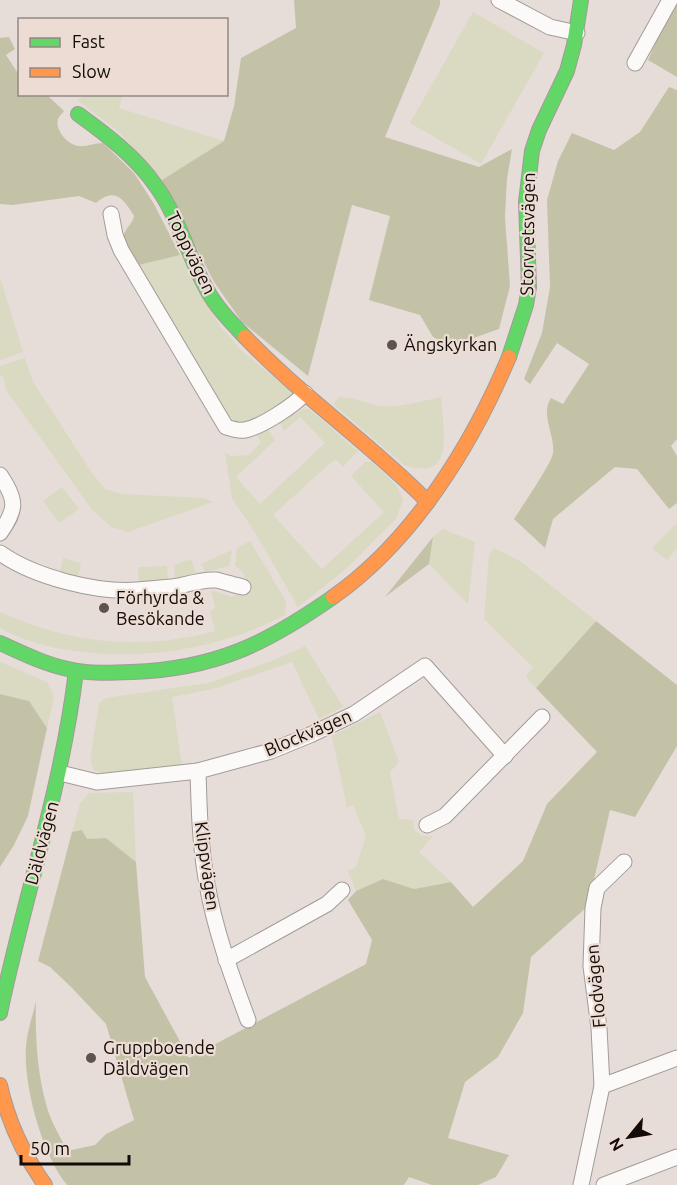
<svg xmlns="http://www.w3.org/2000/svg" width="677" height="1185" font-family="Ubuntu,sans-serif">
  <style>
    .green { fill: #dad9c2 }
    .forest { fill: #c3c2a7 }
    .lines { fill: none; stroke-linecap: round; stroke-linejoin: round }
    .street-casing { stroke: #a29b98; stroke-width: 17 }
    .fast-casing { stroke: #a29b98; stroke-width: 16 }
    .slow-casing { stroke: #a29b98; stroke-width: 16 }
    .street { stroke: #fbfaf9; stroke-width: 15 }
    .fast { stroke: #63d668; stroke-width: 14 }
    .slow { stroke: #ff974d; stroke-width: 14 }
    .poi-dot { fill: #5c5452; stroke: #ecdcd3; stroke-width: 2 }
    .labels { text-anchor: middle; stroke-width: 4.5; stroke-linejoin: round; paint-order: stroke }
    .street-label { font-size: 18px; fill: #110b09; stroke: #ecdcd3 }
    .poi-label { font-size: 18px; fill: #110b09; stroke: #ecdcd3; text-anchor: start }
  </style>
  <rect width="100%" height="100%" fill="#e6ddd9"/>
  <g class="green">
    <path d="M473,12L544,53L481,164L410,123Z"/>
    <path d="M84,95H119L122,96L119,108L224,141L162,180L118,131L77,100Z"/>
    <path d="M180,255L220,326L241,350L292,392L291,398C280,405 255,423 242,422C235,422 229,417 224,413L139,265Z"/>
    <path d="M0,277L23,352L0,360Z"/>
    <path d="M25,358L33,382L92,473L105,489L121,494L204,498L213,502L128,532L112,527L93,511L6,390L4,378L0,375V366Z"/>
    <path d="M339,397C354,397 366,403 380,406C399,408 422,401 441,397C443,429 457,483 404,465L333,404Z"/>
    <path d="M303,409H309L358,451L343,467L335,459L273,515L322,569L384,512L351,476L365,462H372L397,486L403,500L396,519L347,568L298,607L256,534L232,498L225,452L231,456L249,455L261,442L255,434L268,429L275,440L236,477L260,504L325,443L300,417L284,431L280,423Z"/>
    <path d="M62,487L79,509L59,523L43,501Z"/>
    <path d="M677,523V548L667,560L652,548Z"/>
    <path d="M443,529L475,542L468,604L429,564L433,537Z"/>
    <path d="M250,541L286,601L285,615C216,651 133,663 56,648C38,644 17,638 0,628V612C71,644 140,651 215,631L210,611L215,608L211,590L232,597L248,590C247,579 245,572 235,566L237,548Z"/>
    <path d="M494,548L520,561L596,621L536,688L526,677L533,667L484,619L489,555Z"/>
    <path d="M232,550L229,566L205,572L201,564Z"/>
    <path d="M63,558L81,563L78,577L60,572Z"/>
    <path d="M191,559L196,573L175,578L174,565Z"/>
    <path d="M167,566L168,579L139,583L138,567Z"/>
    <path d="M305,646L343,707L319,719L292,662L213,689L172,697L182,766L104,774L94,770L90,760L99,704L105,698L208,683L274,660Z"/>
    <path d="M0,662L47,682L54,697L47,728L29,701L0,694Z"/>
    <path d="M380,712L399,762L390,772L399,819L413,820L414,830L422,836H433L419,852L451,882L414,889L383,879L356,891L348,871L356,867L366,836L353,805L347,808L332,736Z"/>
    <path d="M133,792L136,862L106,838L87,839L82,830L72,832L80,804L89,793Z"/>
  </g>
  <g class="forest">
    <path d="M294,0H440V5L385,137L479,167L512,149L507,179L505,217L510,286L499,329L451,346L433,337L420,315L369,300L390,216L352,205L308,376L242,322L214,282L162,180L224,141L234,106L241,58L296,28Z"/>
    <path d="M675,0H677V77L648,60Z"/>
    <path d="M9,37L15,49L6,55L19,75L20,94L32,95L34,97L37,95H47L64,111C62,114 59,116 58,119C55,130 67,144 78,146C85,147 95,143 103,143L134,173L154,204L180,255L139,265C135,258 120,242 124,234C127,227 132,224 134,216C123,198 115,187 96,203L79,196L13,205L0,204V38Z"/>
    <path d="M669,87L677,90V439L671,446L677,456V503L669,509L637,469L615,467L553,519L545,548L514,519C521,508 552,463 553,453C555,434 540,415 551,398L563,404L589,364L557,343L530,384L524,379L542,333L550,287L547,200L558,161L572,133L614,150L640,132Z"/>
    <path d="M433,537L429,564L385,597Z"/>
    <path d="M596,621L677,685V746L635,817L610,810L588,906L531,957L523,1013L498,1057L465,1082L448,1138L509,1155L496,1177L478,1185H432L409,1177L404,1185H67C42,1155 23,1085 26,1046C27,1031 33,1015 36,1001C35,1035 37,1071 46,1104C50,1120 60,1136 67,1151L95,1145L106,1134L134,1120L106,1024L71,987L50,967L38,961L72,832L82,830L87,839L106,838L136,862L145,977L189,1058L366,964L372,940L348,900L356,891L383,879L414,889L451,882L473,907L523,861L547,804L597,752L536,688Z"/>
    <path d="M0,694L29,701L47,728L28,816L14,845L0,867Z"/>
  </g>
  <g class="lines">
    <defs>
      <g id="street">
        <path d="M499,0L550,27L577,33"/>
        <path d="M635,63L670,0"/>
        <path d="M111,214L115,235L121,250L226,427C232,429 239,431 245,430C261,427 295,405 305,393"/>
        <path d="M0,475C17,500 17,509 0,533"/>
        <path d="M0,553C34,577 96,593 137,590C151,589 166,588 179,586C191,583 204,579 216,580C225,582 234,585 243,587"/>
        <path d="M198,771C199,807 200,843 206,878C214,928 231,974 248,1020"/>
        <path d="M60,773L97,782L198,771L271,751L310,735L354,714L425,666L505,756"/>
        <path d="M427,825L445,816L542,717"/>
        <path d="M226,960L327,904L342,890"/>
        <path d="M602,1086L599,1028L591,966L593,908L597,888L624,862"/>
        <path d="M581,1185L602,1086L677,1058"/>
        <path d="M604,1185L677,1157"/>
      </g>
      <g id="fast">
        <path d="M78,114C107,135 136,157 156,186C179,218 188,256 207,290C217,308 231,322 245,337"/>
        <path d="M509,357L526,305L529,287L526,202L532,151L539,130L567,71L574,45L581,0"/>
        <path d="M0,643C22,653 44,664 68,669C89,674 111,673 132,672C215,669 266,644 333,597"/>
        <path d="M0,1013C24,898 62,788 76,671"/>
      </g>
      <g id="slow">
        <path d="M245,337C301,396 370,443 428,502"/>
        <path d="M333,597C413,541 472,445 509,357"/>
        <path d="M0,1085C8,1122 23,1154 45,1185"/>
      </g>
    </defs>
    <use href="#street" class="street-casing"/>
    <use href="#fast" class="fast-casing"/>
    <use href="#slow" class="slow-casing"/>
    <use href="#street" class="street"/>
    <use href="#fast" class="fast"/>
    <use href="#slow" class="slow"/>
  </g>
  <g class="poi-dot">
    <circle cx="392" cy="345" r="6"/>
    <circle cx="104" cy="608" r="6"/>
    <circle cx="91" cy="1058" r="6"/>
  </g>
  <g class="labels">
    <g class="street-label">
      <text transform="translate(528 234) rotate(-89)" y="6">Storvretsvägen</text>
      <text transform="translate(191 253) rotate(64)" y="6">Toppvägen</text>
      <text transform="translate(308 733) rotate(-23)" y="6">Blockvägen</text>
      <text transform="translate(42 843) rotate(-75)" y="6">Däldvägen</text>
      <text transform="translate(207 866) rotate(82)" y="6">Klippvägen</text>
      <text transform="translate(596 986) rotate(-95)" y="6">Flodvägen</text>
    </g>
    <g class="poi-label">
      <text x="404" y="351">Ängskyrkan</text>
      <text x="116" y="604">Förhyrda &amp;<tspan x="116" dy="21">Besökande</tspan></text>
      <text x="103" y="1054">Gruppboende<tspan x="103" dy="21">Däldvägen</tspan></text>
    </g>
  </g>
  <rect x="18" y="18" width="210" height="78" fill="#ecdcd3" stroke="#948882" stroke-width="1.5"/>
  <rect x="30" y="38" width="30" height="9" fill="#63d668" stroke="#948882" stroke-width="1.5"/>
  <text x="72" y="48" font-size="18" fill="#110b09">Fast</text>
  <rect x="30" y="68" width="30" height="9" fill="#ff974d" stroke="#948882" stroke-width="1.5"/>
  <text x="72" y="78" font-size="18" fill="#110b09">Slow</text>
  <g transform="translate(629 1137) rotate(240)" stroke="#ecdcd3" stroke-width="4.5" paint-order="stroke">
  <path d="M0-4.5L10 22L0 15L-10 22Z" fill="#110b09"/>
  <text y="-9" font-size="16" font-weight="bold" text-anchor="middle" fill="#110b09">N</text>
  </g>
  <path d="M21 1155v9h108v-9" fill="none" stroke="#110b09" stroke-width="3"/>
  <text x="30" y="1155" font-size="18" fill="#110b09" stroke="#ecdcd3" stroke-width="4.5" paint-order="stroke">50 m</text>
</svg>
